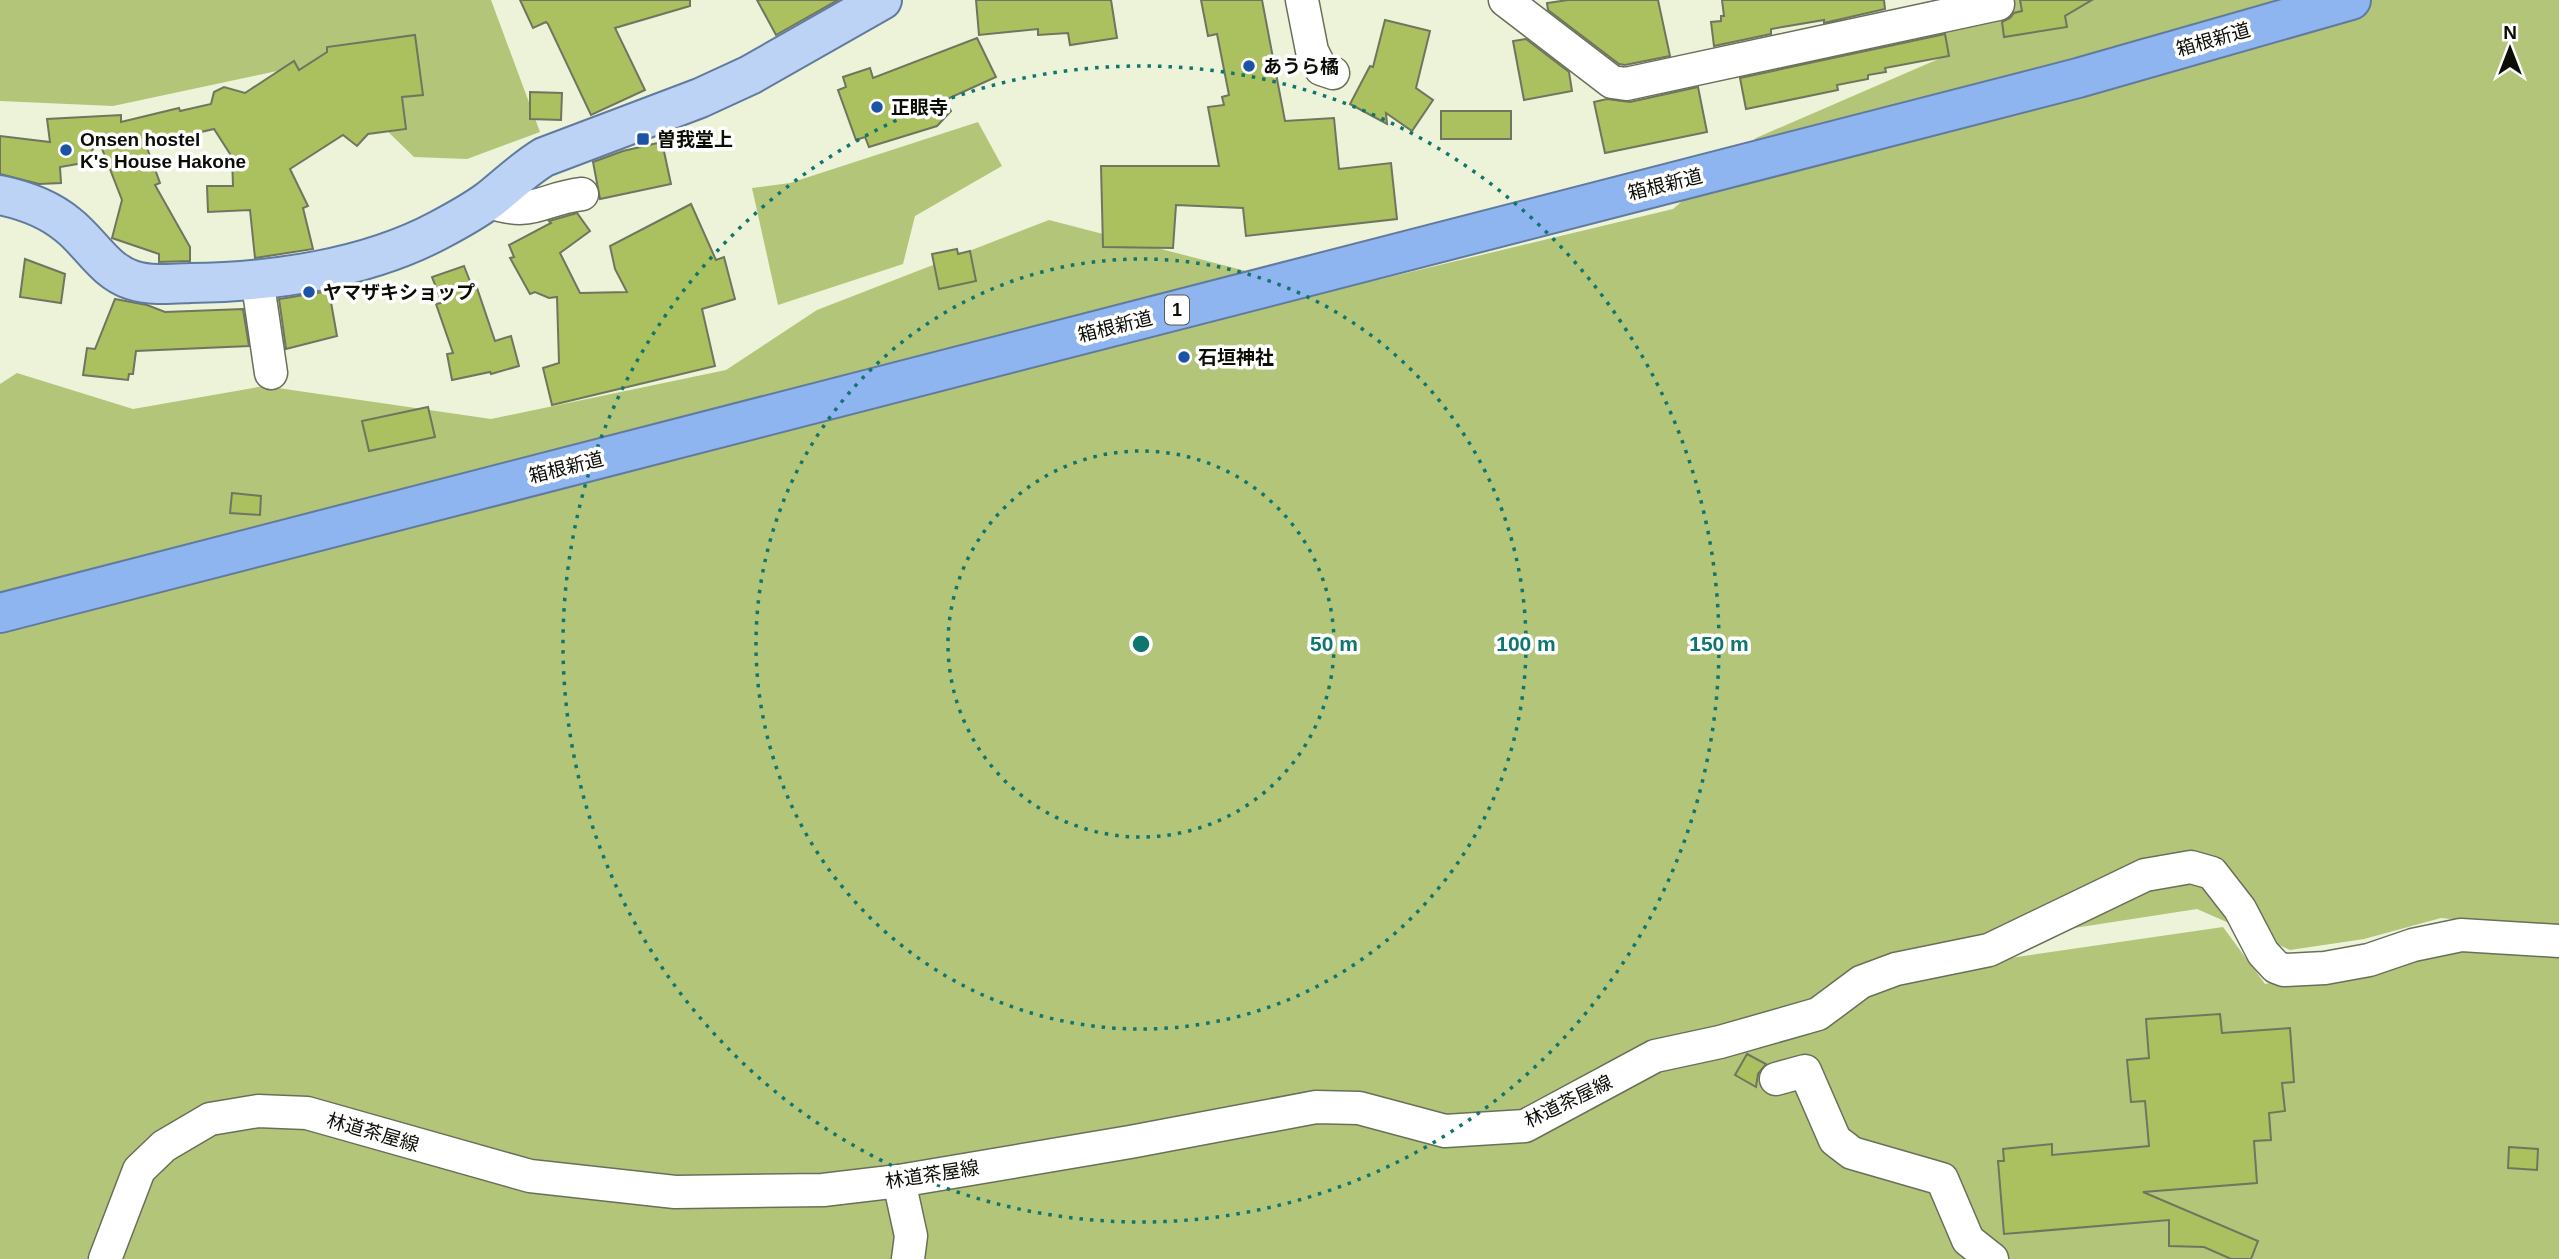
<svg xmlns="http://www.w3.org/2000/svg" width="2559" height="1259" font-family="Arial,'Noto Sans JP',sans-serif">
  <style>
    .green { fill: #b3c579 }
    .building { fill: #abc05e; stroke: #6f755e; stroke-width: 2 }
    .lines { fill: none; stroke-linecap: round; stroke-linejoin: round }
    .minor-casing { stroke: #696f59; stroke-width: 35 }
    .major-casing { stroke: #617b9e; stroke-width: 42 }
    .highway-casing { stroke: #617b9e; stroke-width: 42 }
    .minor { stroke: #fff; stroke-width: 32 }
    .major { stroke: #bcd3f6; stroke-width: 38 }
    .highway { stroke: #8fb5f0; stroke-width: 38 }
    .ring { fill: none; stroke: #0f766e; stroke-width: 3.5; stroke-dasharray: 3.5 7 }
    .poi-dot { fill: #1c53a5; stroke: #fff; stroke-width: 2.5 }
    .labels { text-anchor: middle; stroke-width: 7; stroke-linejoin: round; paint-order: stroke }
    .shield { fill: #fff; stroke: #555651; stroke-width: 2 }
    .shield-label { font-size: 18px; font-weight: bold; fill: #0c0e06 }
    .street-label { font-size: 19px; fill: #0c0e06; stroke: #fff }
    .poi-label { font-size: 19px; font-weight: bold; fill: #0c0e06; stroke: #fff; text-anchor: start }
    .centre { fill: #0f766e; stroke: #fff; stroke-width: 3.5 }
    .ring-label { font-size: 21px; text-anchor: middle; font-weight: bold; fill: #0f766e; stroke: #fff; stroke-width: 7; stroke-linejoin: round; paint-order: stroke }
  </style>
  <rect width="100%" height="100%" fill="#ecf3d9"/>
  <g class="green">
    <path d="M0,0H491L540,132L467,159L414,157L345,90L277,71L113,106L0,101Z"/>
    <path d="M1941,0H2559V929L2441,918L2364,939L2290,950L2197,909L1873,959L1851,994L1894,975L2223,927L2265,984L2454,949L2559,945V1259H0V384L17,373L133,409L264,386L491,419L726,370L817,310L1049,220L1327,292L1673,209L1756,138L1943,57Z"/>
    <path d="M978,122L1002,166L915,216L903,264L778,305L752,188L790,183Z"/>
  </g>
  <g class="building">
    <path d="M520,0H690V6L615,28L645,90L591,115L548,24L546,22L533,28Z"/>
    <path d="M757,0H838L776,35Z"/>
    <path d="M976,0H1111L1117,38L1070,45L1068,33L1038,35V29L979,35Z"/>
    <path d="M1201,0H1262L1285,121L1334,118L1339,169L1391,163L1397,219L1246,236L1243,208L1176,205L1173,248L1103,247L1101,166H1219L1208,107L1224,105L1222,97L1229,95L1217,34L1208,36Z"/>
    <path d="M1568,0H1658L1670,56L1625,65L1619,64L1548,10L1547,3Z"/>
    <path d="M1722,0H1884L1885,9L1824,23V20L1771,29V34L1714,46L1711,22L1721,21V16H1724Z"/>
    <path d="M2020,0H2092L2065,16L2067,27L2004,37L2002,22L2010,18L2014,13L2022,11Z"/>
    <path d="M1385,20L1430,31L1416,88L1433,100L1412,131L1386,113L1387,124L1350,104L1370,66L1373,67Z"/>
    <path d="M1945,34L1949,56L1885,68L1886,72L1868,75V79L1837,85L1838,90L1746,109L1740,78Z"/>
    <path d="M415,35L423,95L402,97L406,129L368,134L357,146L343,135L290,169L308,206L303,208L313,249L255,258L250,210L208,212L207,186H233L232,157L214,129L146,145L160,183L155,185L190,247V261L159,262V254L112,238L122,200L99,141L83,163L60,167L61,183L39,184L0,174V136L50,142L47,119L121,115V122L179,108L180,111L211,104L214,92L224,87L245,93L294,61L299,70L327,52V47Z"/>
    <path d="M977,38L996,77L945,100L951,111L937,126L869,147L865,137L856,140L838,90L846,87L843,77L870,68L873,78Z"/>
    <path d="M1526,39L1569,72L1572,91L1524,100L1513,41Z"/>
    <path d="M1698,87L1707,132L1605,153L1594,102L1607,99L1630,102Z"/>
    <path d="M530,92L562,93L561,120L530,119Z"/>
    <rect x="1441" y="111" width="70" height="28"/>
    <path d="M662,142L671,184L600,199L593,162L623,151Z"/>
    <path d="M691,204L716,260L724,257L735,299L702,309L715,366L552,405L543,368L559,363L557,297L549,298L535,292L530,294L510,258L514,257L509,245L551,223L549,221L577,213L590,231L560,253L580,293L627,292L615,269L610,246Z"/>
    <path d="M957,249L958,254L970,251L976,281L939,289L932,254Z"/>
    <path d="M25,259L65,274L61,303L20,297Z"/>
    <path d="M464,266L473,289L477,288L495,341L511,336L519,366L491,374L490,372L452,380L447,354L453,353L436,304L441,303V300L432,277Z"/>
    <path d="M329,291L337,336L286,349L279,299Z"/>
    <path d="M115,299L147,305L165,312L243,309L249,346L136,351L133,374H129L128,380L83,375L87,348L95,349Z"/>
    <path d="M428,407L435,437L369,451L362,421Z"/>
    <path d="M232,493L261,496L260,515L230,513Z"/>
    <path d="M2220,1014L2222,1033L2290,1028L2294,1082L2282,1083L2285,1111L2269,1113L2271,1140L2254,1141L2257,1183L2143,1192L2258,1241L2251,1259H2231L2204,1247L2169,1246V1220L2004,1234L1998,1161H2004L2003,1149L2052,1144V1155L2149,1146L2145,1101L2131,1102L2127,1060L2149,1058L2146,1019Z"/>
    <path d="M1747,1054L1766,1064L1758,1074L1756,1087L1735,1075Z"/>
    <path d="M2509,1147L2538,1149L2537,1170L2508,1168Z"/>
  </g>
  <g class="lines">
    <defs>
      <g id="minor">
        <path d="M1302,0L1312,51L1321,69L1333,73"/>
        <path d="M1505,0L1612,82L1626,84L1998,4"/>
        <path d="M487,201C533,218 540,199 582,194"/>
        <path d="M257,278L271,373"/>
        <path d="M1776,1079L1805,1071L1835,1140L1852,1153L1942,1179L1968,1240L1992,1259"/>
        <path d="M899,1181L911,1236L908,1259"/>
        <path d="M105,1259L139,1170L164,1146L210,1119L258,1111L307,1113L530,1176L675,1192L823,1190L899,1181L1130,1142L1316,1107L1359,1108L1445,1131L1525,1126L1655,1056L1720,1042L1818,1014L1861,982L1896,969L1989,950L2145,875L2191,867L2212,873L2240,909L2263,953L2276,967L2284,970L2325,968L2369,960L2413,945L2461,935L2559,941"/>
      </g>
      <path id="major" d="M0,195C24,200 49,209 68,225C90,242 104,271 132,280C150,286 171,284 190,283C272,282 366,269 439,230C456,221 474,211 489,200C508,185 524,169 544,157L700,98L750,75L882,0"/>
      <path id="highway" d="M0,613L2078,78L2351,0"/>
    </defs>
    <use href="#minor" class="minor-casing"/>
    <use href="#major" class="major-casing"/>
    <use href="#highway" class="highway-casing"/>
    <use href="#minor" class="minor"/>
    <use href="#major" class="major"/>
    <use href="#highway" class="highway"/>
  </g>
  <g class="ring">
    <circle cx="1141" cy="644" r="193"/>
    <circle cx="1141" cy="644" r="385"/>
    <circle cx="1141" cy="644" r="578"/>
  </g>
  <g class="poi-dot">
    <circle cx="1249" cy="66" r="7"/>
    <circle cx="877" cy="107" r="7"/>
    <rect x="636" y="132" width="14" height="14" rx="3.5"/>
    <circle cx="66" cy="150" r="7"/>
    <circle cx="309" cy="292" r="7"/>
    <circle cx="1184" cy="357" r="7"/>
  </g>
  <g class="labels">
    <rect class="shield" x="1165" y="295.5" width="24" height="29" rx="5"/>
    <g class="shield-label">
      <text x="1177" y="316">1</text>
    </g>
    <g class="street-label">
      <text transform="translate(2213 39) rotate(-16)" y="7">箱根新道</text>
      <text transform="translate(1665 184) rotate(-14)" y="7">箱根新道</text>
      <text transform="translate(1115 326) rotate(-14)" y="7">箱根新道</text>
      <text transform="translate(566 467) rotate(-14)" y="7">箱根新道</text>
      <text transform="translate(1568 1101) rotate(-26)" y="7">林道茶屋線</text>
      <text transform="translate(373 1132) rotate(16)" y="7">林道茶屋線</text>
      <text transform="translate(932 1174) rotate(-9)" y="7">林道茶屋線</text>
    </g>
    <g class="poi-label">
      <text x="1263" y="73">あうら橘</text>
      <text x="891" y="114">正眼寺</text>
      <text x="80" y="146">Onsen hostel<tspan x="80" dy="22">K's House Hakone</tspan></text>
      <text x="657" y="146">曽我堂上</text>
      <text x="323" y="299">ヤマザキショップ</text>
      <text x="1198" y="364">石垣神社</text>
    </g>
  </g>
  <circle cx="1141" cy="644" r="10" class="centre"/>
  <g class="ring-label">
    <text x="1334" y="651">50 m</text>
    <text x="1526" y="651">100 m</text>
    <text x="1719" y="651">150 m</text>
  </g>
  <g transform="translate(2510 49)" stroke="#ffffff" stroke-width="5" paint-order="stroke">
  <path d="M0-5L12 26L0 18L-12 26Z" fill="#0c0e06"/>
  <text y="-10" font-size="19" font-weight="bold" text-anchor="middle" fill="#0c0e06">N</text>
  </g>
</svg>
